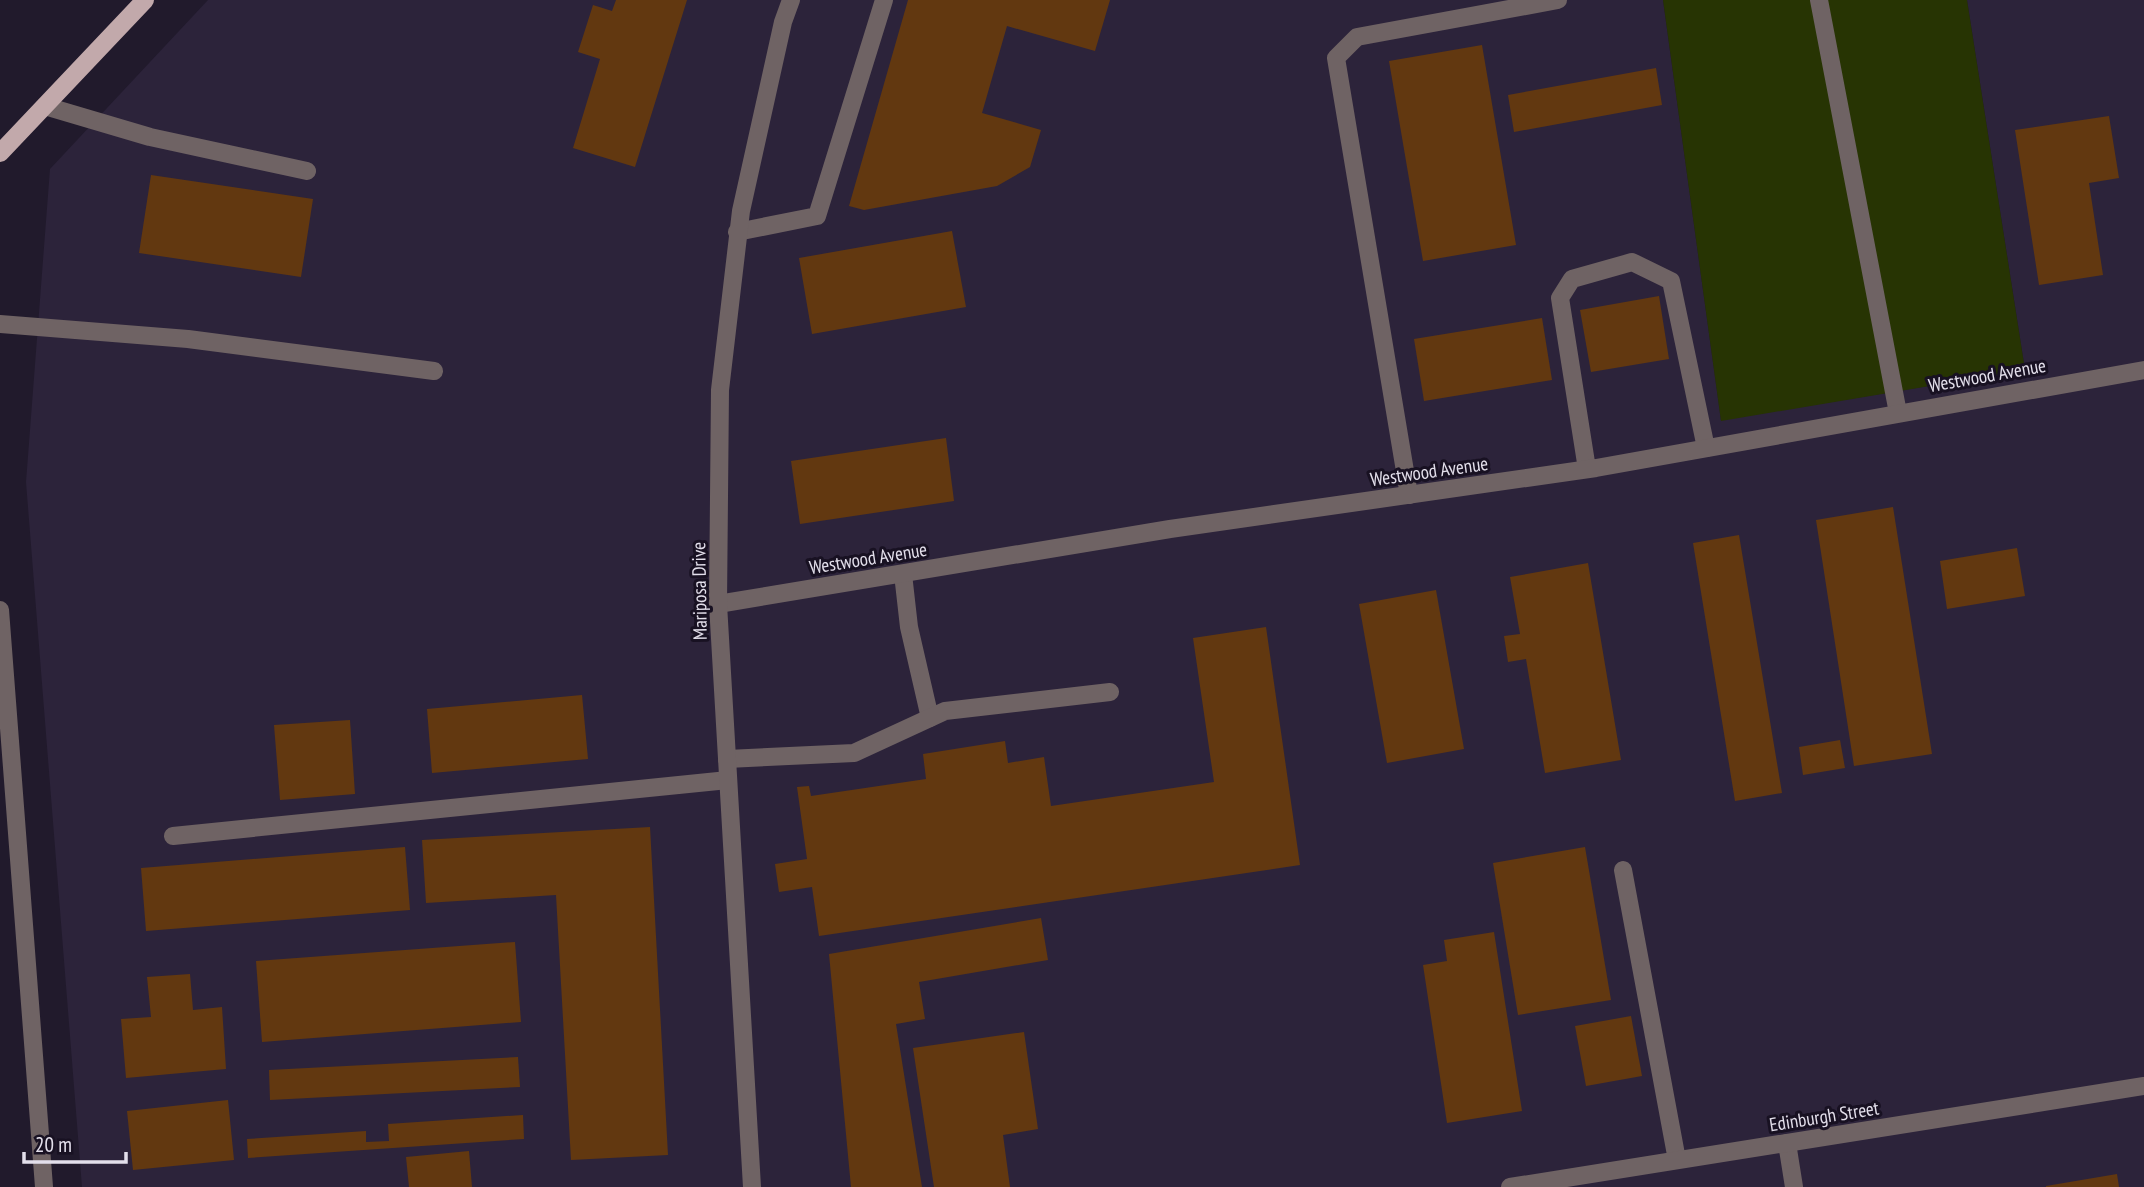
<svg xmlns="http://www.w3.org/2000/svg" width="2144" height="1187" font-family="'PT Sans Narrow',sans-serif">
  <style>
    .built { fill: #2c233a }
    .green { fill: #273403 }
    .building { fill: #623810 }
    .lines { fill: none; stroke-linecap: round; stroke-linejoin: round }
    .minor { stroke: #6f6364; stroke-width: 18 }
    .major { stroke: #c2a9ab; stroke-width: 18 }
    .labels { text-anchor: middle; stroke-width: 6; stroke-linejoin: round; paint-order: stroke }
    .street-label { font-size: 19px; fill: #e3dfeb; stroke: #181122 }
  </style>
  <rect width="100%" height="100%" fill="#211a2c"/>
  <path class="built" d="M208,0H1663L1721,420L2025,370L1967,0H2144V1187H82L26,482L50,169Z"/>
  <path class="green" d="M1663,0H1967L2025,370L1721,421Z"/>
  <g class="building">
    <path d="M616,0H687L635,167L573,148L600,59L578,52L593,5L612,11Z"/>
    <path d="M908,0H1110L1095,51L1007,26L982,113L1041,130L1030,167L997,186L864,210L849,206Z"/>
    <path d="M1482,45L1516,245L1423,261L1389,61Z"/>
    <path d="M1656,68L1662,105L1514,132L1508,95Z"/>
    <path d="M2109,116L2119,178L2089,183L2103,275L2039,285L2015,130Z"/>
    <path d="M151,175L313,199L301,277L139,253Z"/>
    <path d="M952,231L966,307L812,334L799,258Z"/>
    <path d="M1659,296L1669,359L1591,372L1580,310Z"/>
    <path d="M1542,318L1552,380L1424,401L1414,339Z"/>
    <path d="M946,438L954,501L800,524L791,461Z"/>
    <path d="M1893,507L1932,754L1854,766L1816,520Z"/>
    <path d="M1739,535L1782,793L1735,801L1693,543Z"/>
    <path d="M2017,548L2025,596L1947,609L1940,561Z"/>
    <path d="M1588,563L1621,760L1545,773L1526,659L1508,662L1504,636L1520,634L1510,577Z"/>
    <path d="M1436,590L1464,749L1387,763L1359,604Z"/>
    <path d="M1266,627L1300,865L819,936L812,887L779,892L775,864L807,859L797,787L809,786L811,796L926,779L923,754L1005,741L1008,763L1044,757L1051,806L1214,782L1193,638Z"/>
    <path d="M582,695L588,759L432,773L427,709Z"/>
    <path d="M350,720L355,794L280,800L274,725Z"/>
    <path d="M1840,740L1845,768L1803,775L1799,747Z"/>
    <path d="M650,827L668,1155L571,1160L556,895L426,903L422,840Z"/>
    <path d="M405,847L410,910L146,931L141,868Z"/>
    <path d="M1585,847L1611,1000L1518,1015L1493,863Z"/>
    <path d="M1041,918L1048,960L919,982L925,1019L896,1024L922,1187H851L829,954Z"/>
    <path d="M1494,932L1522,1111L1447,1123L1423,965L1447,961L1444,940Z"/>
    <path d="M515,942L521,1022L262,1042L256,961Z"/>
    <path d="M190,974L193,1010L222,1007L226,1069L126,1078L121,1019L151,1017L147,977Z"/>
    <path d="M1631,1016L1642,1076L1586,1086L1575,1026Z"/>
    <path d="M1024,1032L1038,1129L1003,1135L1010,1187H934L913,1048Z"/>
    <path d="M518,1057L520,1087L270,1100L269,1070Z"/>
    <path d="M228,1100L234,1160L133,1170L127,1111Z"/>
    <path d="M523,1115L524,1139L248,1158L247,1139L366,1131V1142L389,1141L388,1124Z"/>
    <path d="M469,1151L472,1187H409L406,1157Z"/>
    <path d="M2117,1174L2119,1187H2046V1186Z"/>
  </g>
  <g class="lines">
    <g class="minor">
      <path d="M1819,0L1898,413"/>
      <path d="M45,106L150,137L307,171"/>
      <path d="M737,232L817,216L884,0"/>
      <path d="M0,324L188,339L434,371"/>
      <path d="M1587,469L1560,298L1572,279L1632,262L1671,281L1706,448"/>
      <path d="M1409,495L1336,58L1357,37L1558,0"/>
      <path d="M903,574L909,627L930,718"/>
      <path d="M718,604L1170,529L1596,468L2144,370"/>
      <path d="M0,610L44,1187"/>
      <path d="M727,759L854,753L945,711L1110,692"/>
      <path d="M173,836L728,780"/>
      <path d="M1623,870L1677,1160"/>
      <path d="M1787,1143L1794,1187"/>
      <path d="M752,1187L718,604L720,390L741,211L783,22L791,0"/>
      <path d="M1510,1187L2144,1086"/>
    </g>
    <path class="major" d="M0,153L145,0"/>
  </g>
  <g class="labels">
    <g class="street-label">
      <text transform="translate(1987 375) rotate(-10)" y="7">Westwood Avenue</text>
      <text transform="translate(1429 471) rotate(-8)" y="7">Westwood Avenue</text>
      <text transform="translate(868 558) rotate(-9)" y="7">Westwood Avenue</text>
      <text transform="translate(699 591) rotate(-91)" y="7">Mariposa Drive</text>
      <text transform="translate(1824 1116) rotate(-9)" y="7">Edinburgh Street</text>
    </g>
  </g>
  <path d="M24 1152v10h102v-10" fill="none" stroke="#e3dfeb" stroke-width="3.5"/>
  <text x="35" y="1152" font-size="21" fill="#e3dfeb" stroke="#181122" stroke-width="5" paint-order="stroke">20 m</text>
</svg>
